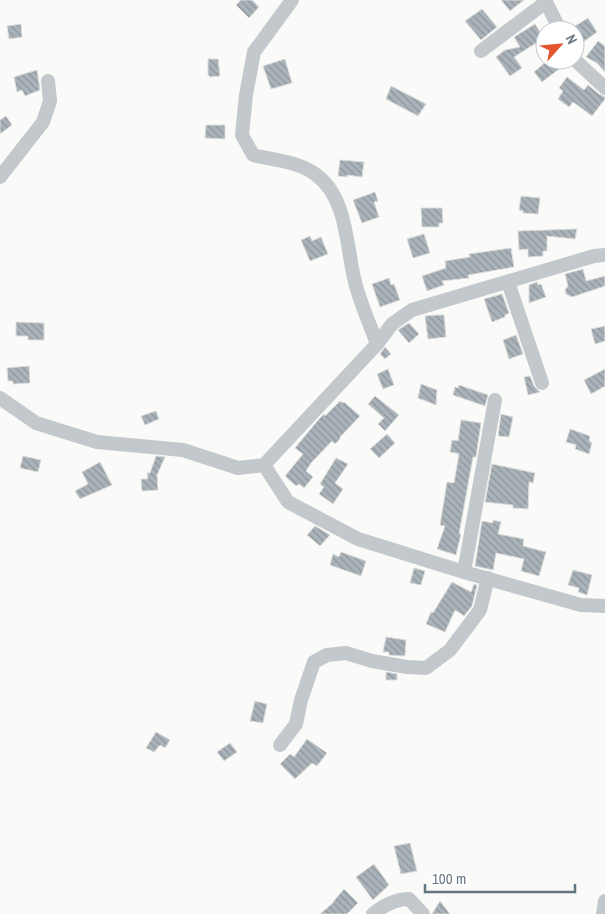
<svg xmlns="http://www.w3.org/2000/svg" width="605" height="914" font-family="'Archivo Narrow',sans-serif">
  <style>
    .building { fill: url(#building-back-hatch); stroke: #dcdcda }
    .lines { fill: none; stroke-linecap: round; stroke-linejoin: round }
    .minor { stroke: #c3c8cc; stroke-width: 14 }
  </style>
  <defs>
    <pattern id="building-back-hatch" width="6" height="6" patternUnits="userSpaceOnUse" patternTransform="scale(1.25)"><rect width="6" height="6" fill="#aab3b9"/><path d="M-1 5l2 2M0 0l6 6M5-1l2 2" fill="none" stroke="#8e969c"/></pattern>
  </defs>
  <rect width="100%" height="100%" fill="#fafaf8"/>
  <g class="building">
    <path d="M241,0H252L259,7L249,18L236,5Z"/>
    <path d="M501,0H524L510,11Z"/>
    <path d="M482,9L497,27L481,40L465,21Z"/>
    <path d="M588,18L597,32L579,45L575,39V26Z"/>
    <path d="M21,24L22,37L9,39L7,26Z"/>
    <path d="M535,24L544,38L514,57L522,68L510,76L496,57L505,50L520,47L514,37Z"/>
    <path d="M598,41L605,46V72L597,63L586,57Z"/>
    <path d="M208,59H218L220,76L210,77L208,74Z"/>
    <path d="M285,59L292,83L271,89L263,66Z"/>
    <path d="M548,60H552L559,69L542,82L534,72Z"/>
    <path d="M37,70L40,90L25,96L22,90L17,92L14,77Z"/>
    <path d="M567,77L584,90L588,85L599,94L605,97V99L592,116L573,102L569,107L558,99L563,91L559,88Z"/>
    <path d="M391,86L426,104L418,116L386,99Z"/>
    <path d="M6,116L12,125L0,134V120Z"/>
    <path d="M206,125H225V139L205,138Z"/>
    <path d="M340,160L364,162L362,177L347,175V177L338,176Z"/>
    <path d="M375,192L378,201L374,202L379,217L362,223L353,200Z"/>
    <path d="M521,196L540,198L538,214L523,213V211L519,210Z"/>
    <path d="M421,208H442L443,223H439V227H422Z"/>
    <path d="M577,229L575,239L547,236V251H543V256L528,257V249L519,250L518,231Z"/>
    <path d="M424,234L430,253L413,258L407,239Z"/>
    <path d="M310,236L312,241L321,237L328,254L310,261L301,240Z"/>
    <path d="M511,248L514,267L468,275L469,278L442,281L444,285L427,291L422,276L446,268L445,261L470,257L469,254Z"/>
    <path d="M583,269L586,281L605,276V286L572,297L566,294L565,290L568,286L565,274Z"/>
    <path d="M389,278L391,285L394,284L400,300L380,307L372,284Z"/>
    <path d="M537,282L538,285L541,284L546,297L529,303V285Z"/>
    <path d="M502,294L509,313L505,315V317L492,322L484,299Z"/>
    <path d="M438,315H444L446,337L428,339L425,316Z"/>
    <path d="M16,322L44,323V340H28V336H16Z"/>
    <path d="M409,323L419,334L409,343L398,330Z"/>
    <path d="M605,326V341L595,344L591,329Z"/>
    <path d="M516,335L523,354L509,359L503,340Z"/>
    <path d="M385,347L391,354L385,359L380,354Z"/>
    <path d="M29,366L30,383L13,384V381H8L7,368Z"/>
    <path d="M388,369L394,385L383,389L377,374Z"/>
    <path d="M605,369V386L591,394L584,380Z"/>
    <path d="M530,376L534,386L540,392L528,395L524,377Z"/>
    <path d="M421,384L437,390L436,405L418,398Z"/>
    <path d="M459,385L488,395L485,406L453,395L455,387L458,388Z"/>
    <path d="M375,396L399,415L385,431L378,424L384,418L368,404Z"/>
    <path d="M340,401L343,403L344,402L360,416L340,437V439L335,444L332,441L311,463L306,471L313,477L304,488L299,484L296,486L285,476L303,454L295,448L319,419L324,414L325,416Z"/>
    <path d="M156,411L159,419L145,425L141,416Z"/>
    <path d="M501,414L513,417L509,437L498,436Z"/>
    <path d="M461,420L481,423L476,457H473L459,534H461L456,555L437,549L445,526L440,525L447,482L454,483L459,454L450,452L452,440L458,441Z"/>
    <path d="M570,429L590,436L589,441L592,443L589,454L575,449L576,445L566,442Z"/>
    <path d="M387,434L395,443L379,458L370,449Z"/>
    <path d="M23,456L41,460L38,472L20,468Z"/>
    <path d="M156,456L165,457L157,475L158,490L142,491L141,479H148L147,473H150Z"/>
    <path d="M336,458L348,464L335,483L343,489L333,504L319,494L324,487L320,484Z"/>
    <path d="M100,462L112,485L80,499L75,491L88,484L82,472Z"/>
    <path d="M492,464L535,473L533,483L529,482L528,509L513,508V505L485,502Z"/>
    <path d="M493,520L501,522L498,534L524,539L523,546L546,552L539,576L521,571L524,559L496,553L493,570L475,566L482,521L493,523Z"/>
    <path d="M315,526L330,535L320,546L307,535Z"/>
    <path d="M341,552L366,561L361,576L330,565L333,554L339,557Z"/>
    <path d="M414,568L425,571L421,585L410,583Z"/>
    <path d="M573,570L592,575L587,595L578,592L579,588L568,585Z"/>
    <path d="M452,582L471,592L474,584L477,585L472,606L464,616L455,610L445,632L426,624L431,612L433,613Z"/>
    <path d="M386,637L406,640L405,656L389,655V652H383Z"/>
    <path d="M386,672L397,674V680H386Z"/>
    <path d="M255,701L267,704L263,723L250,721Z"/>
    <path d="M156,732L170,740L165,748L160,745L154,752L146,748Z"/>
    <path d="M307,739L327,753L317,766L312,763L295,779L280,764L290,754L294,757Z"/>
    <path d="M230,743L237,752L224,761L217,752Z"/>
    <path d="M410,843L417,871L401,874L394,846Z"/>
    <path d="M374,864L389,885L373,900L356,877Z"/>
    <path d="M344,889L358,903L347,914H320L334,902H333Z"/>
    <path d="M440,901L450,914H432Z"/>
  </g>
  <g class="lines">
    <g class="minor">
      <path d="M292,0L254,52L246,95L242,135L253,155C274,160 297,161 315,174C348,197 346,247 355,282C360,303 370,324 377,344"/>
      <path d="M545,0L560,30"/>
      <path d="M481,51L546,2"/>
      <path d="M575,60L605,88"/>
      <path d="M0,177L43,122L50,101L48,81"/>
      <path d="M508,282L542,383"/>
      <path d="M0,398L36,423L97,442L183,450L238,468L264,465L377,344L392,324L412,310L594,256L605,255"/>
      <path d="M264,465L288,502L358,539L464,572L581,605L605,606"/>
      <path d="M464,572L495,400"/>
      <path d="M280,745L296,724L301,700L314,662L327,655L346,653L372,661L407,667L426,668L450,650L480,610L488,578"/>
      <path d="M373,914C383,906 395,899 409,899L423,914"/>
      <path d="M603,914L605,901"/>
    </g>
  </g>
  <g transform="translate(560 45) rotate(63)"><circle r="24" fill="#ffffff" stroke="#c1c8cd"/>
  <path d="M0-4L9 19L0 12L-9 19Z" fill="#e4572e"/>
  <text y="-8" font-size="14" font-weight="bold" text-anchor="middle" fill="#657683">N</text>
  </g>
  <path d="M425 884v8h150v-8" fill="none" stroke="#657683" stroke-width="2.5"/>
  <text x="432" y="884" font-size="15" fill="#657683" stroke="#ffffff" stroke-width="4" paint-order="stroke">100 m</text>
</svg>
